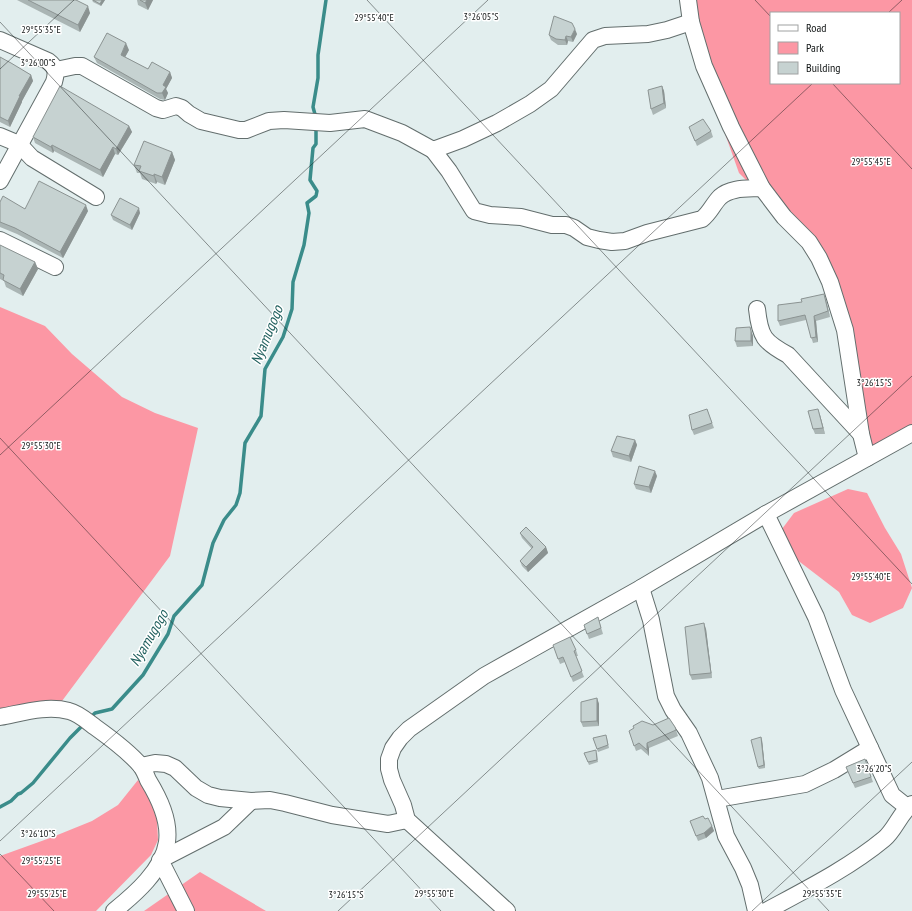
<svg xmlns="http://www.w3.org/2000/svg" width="912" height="911" font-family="'PT Sans Narrow',sans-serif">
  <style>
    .green { fill: #fc97a4; fill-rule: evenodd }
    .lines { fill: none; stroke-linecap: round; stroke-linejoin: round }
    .stream { stroke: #3a8c8a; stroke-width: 3.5 }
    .minor-casing { stroke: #636e6d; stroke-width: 18 }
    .minor { stroke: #fff; stroke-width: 16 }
    .wall { fill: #aab5b4 }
    .shaded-wall { fill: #8b9392 }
    .building { fill: #c6d2d1; stroke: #8b9392 }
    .ticks { fill: none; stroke: #121616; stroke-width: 1; stroke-opacity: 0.45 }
    .labels { text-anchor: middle; stroke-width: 3; stroke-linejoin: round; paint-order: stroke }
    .water-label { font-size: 15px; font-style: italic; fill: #1f5f5d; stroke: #fff }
    .ticks-label { font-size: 10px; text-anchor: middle; fill: #121616; stroke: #fff; stroke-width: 3; stroke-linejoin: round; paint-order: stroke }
  </style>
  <rect width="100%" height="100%" fill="#e2eeee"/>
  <g class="green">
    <path d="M684,0H912V434L856,466L859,447L838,319L806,240L739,173L683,16ZM771,13H899V83H771Z"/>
    <path d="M0,307L45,326L72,354L122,397L155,413L198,428L170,556L62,701L0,712Z"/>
    <path d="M848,489L867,493L885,528L901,554L912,588L903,608L870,623L852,615L839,592L796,559L782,529L794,513Z"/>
    <path d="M138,780L151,798L157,820L158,840L151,855L96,911H0V856L50,838L92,821L118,805Z"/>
    <path d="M200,872L266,911H144Z"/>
  </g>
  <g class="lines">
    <g class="stream">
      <path d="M316,118L313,107L318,78V55L326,0"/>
      <path d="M90,718L95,713L112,709L143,675L168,634L174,616L202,585L213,543L224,520L236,505L240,493L245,443L261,416L265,369L283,337L292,309L293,282L304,245L309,213L307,203L316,196L317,191L310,180L313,148L316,144V126"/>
      <path d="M0,807L11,801L18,794L21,793L33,783L70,738L84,724"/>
    </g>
    <defs>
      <g id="minor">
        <path d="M688,0L691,22L704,66L731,127L762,188L784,217L809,242L819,258L830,282L845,330L861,434L867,458"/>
        <path d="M0,40L48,61C56,67 57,72 54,82L0,181"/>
        <path d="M56,70L75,66H82L156,108L163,110L176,106L182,108L189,114L201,121L239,130H246L269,121L284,120L330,123L365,119L402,133L433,150L463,139L497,123L530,104L551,89L593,40L605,36L648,34L667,30L691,22"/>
        <path d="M0,136L19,144L32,158L96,197"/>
        <path d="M433,150L449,171L474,211L490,215L521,217L552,225H566L574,228L587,237L599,240L612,242L625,241L647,233L702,219C710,213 713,204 720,197C731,187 748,189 762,188"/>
        <path d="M0,240L55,267"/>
        <path d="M757,309C760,337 764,342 788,355L861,434"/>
        <path d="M766,514L816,617L843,690L892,795L907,807"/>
        <path d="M641,588L651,620L666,696L673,710L689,733L710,778L726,836L743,868L750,885L756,911"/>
        <path d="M0,717C22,713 46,705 69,711C78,713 87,721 95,727C109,737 130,753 141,766C144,770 146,775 148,780C159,798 170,820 167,842C163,870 135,894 114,911"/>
        <path d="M141,766L155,763L166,764L175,768L196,788L208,795L220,798L251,801L270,800L285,803L332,815L388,824L407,820"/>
        <path d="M717,799L805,784L834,770L870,748"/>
        <path d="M186,911L160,860L224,827L251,801"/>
        <path d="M507,911L407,820L403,805L392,780L389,769V759L393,748L400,738L409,729L484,676L641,588L766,514L912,433"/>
        <path d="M766,911C805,890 849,868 884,839C895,830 900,813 912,804"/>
      </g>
    </defs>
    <use href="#minor" class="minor-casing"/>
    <use href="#minor" class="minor"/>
  </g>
  <g class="wall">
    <path d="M17,0H76L90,13L80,32Z"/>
    <path d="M92,0H105L101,6L93,2Z"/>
    <path d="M137,0H153L148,10L138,5Z"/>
    <path d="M577,34L573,42L568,41L567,45H558L551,40L549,35Z"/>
    <path d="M129,50L125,57L148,69L170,72L172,78L166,89L168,93L165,100L160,99L97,63L94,57Z"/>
    <path d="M0,57L31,75L33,81L22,101V102L10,127L0,122Z"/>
    <path d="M662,86L664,91L666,108L653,115L651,109Z"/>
    <path d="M129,126L132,132L118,155L115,154L103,177L54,151L53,153L35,143L33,137Z"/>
    <path d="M689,127L711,131L713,137L697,146Z"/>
    <path d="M172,152L175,160L165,185L157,182L156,184L142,179L140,173H137L134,165Z"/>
    <path d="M0,202L25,209L88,211L63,258L17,234L0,227Z"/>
    <path d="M140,213L132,230L113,220L111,215Z"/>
    <path d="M0,245L35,262L38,269L23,296L6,287L4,281L0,279Z"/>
    <path d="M824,294L830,317L816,321L818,342L813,343L806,320L780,326L778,321L802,302Z"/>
    <path d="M750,327L753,336V346L737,347L735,341Z"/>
    <path d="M707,409L714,428L694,435L692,430Z"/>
    <path d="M820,415L825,434H815L813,429Z"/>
    <path d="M635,440L637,445L631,462L613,457L611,451Z"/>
    <path d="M657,476L651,493L636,489L634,484Z"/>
    <path d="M520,533L546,547L548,553L528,572L522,566L520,561L532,549L522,538Z"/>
    <path d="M598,617L603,634L589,639L584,625Z"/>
    <path d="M706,629L712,678L692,680L690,675Z"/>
    <path d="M553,645L576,650L578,656H576L584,677L573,682L565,662L560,664Z"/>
    <path d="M597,698L599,704V726L583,727L581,722Z"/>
    <path d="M653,725L675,727L678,736L649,748V756L641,749L636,751L629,731Z"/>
    <path d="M761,737L762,740L765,768L759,769L758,767Z"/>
    <path d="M593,738H607L609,748L598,752Z"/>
    <path d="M584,753H597L598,762L589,765Z"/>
    <path d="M865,759L873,782L855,788L846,767Z"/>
    <path d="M705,819L712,826L714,831L706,838L698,841L690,821Z"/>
  </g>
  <g class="shaded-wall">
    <path d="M102,0H105L101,6L100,4Z"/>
    <path d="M147,0H153L148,10L145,3Z"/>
    <path d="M88,6L90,13L80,32L78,25Z"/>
    <path d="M575,29L577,34L573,42L571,37Z"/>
    <path d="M566,36L568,41L567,45L565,40Z"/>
    <path d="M126,43L129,50L123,61L121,55Z"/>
    <path d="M170,72L172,78L166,89L168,93L165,100L162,93L163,85Z"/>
    <path d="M31,75L33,81L22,101V102L10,127L8,121L19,96Z"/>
    <path d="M662,86L664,91L666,108L664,103Z"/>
    <path d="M129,126L132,132L118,155L116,149Z"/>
    <path d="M52,145L54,151L53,153L51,147Z"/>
    <path d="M113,147L115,154L103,177L100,170Z"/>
    <path d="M172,152L175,160L165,185L162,177Z"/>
    <path d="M154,174L157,182L156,184L154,176Z"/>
    <path d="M86,205L88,211L63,258L60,252Z"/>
    <path d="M139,208L140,213L132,230L130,225Z"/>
    <path d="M35,262L38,269L23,296L20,289Z"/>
    <path d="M824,294L826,300L830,317L828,311Z"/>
    <path d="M814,316L816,321L818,342L816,337Z"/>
    <path d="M751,331L753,336V346L751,341Z"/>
    <path d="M818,409L820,415L825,434L823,428Z"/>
    <path d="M635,440L637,445L631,462L629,456Z"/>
    <path d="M655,471L657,476L651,493L649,487Z"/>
    <path d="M546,547L548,553L528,572L526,567Z"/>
    <path d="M704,623L706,629L712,678L711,673Z"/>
    <path d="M597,698L599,704V726L597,721Z"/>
    <path d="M761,737L762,740L765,768L764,765Z"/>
    <path d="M647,743L649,748V756L647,750Z"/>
    <path d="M712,826L714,831L706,838L704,833Z"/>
  </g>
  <g class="building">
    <path d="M28,0H76L88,6L78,25Z"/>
    <path d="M93,0H102L100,4Z"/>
    <path d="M140,0H147L145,3Z"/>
    <path d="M554,16L572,23L575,29L571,37L566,36L565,40L556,39L549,35Z"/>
    <path d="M107,33L126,43L121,55L148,69L152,62L170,72L163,85L166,87L162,93H157L94,57Z"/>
    <path d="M0,57L11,63L31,75L19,96H20L8,121L0,117Z"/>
    <path d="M60,86L129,126L116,149L113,147L100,170L52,145L51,147L33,137Z"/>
    <path d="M662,86L664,103L651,109L648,90Z"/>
    <path d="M703,119L711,131L695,141L689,127Z"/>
    <path d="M144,141L172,152L162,177L154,174V176L139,171L141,166L134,165Z"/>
    <path d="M39,181L86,205L60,252L15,228L0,222V202L3,196L25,209Z"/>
    <path d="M120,198L139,208L130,225L111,215Z"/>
    <path d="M0,245L35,262L20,289L3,280L4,275L0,273Z"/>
    <path d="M824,294L828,311L814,316L816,337L811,338L805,315L778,321V305L802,302L801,299Z"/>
    <path d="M750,327L751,331V341H735L736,328Z"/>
    <path d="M707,409L712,423L692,430L689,415Z"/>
    <path d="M818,409L823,428L813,429L808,411Z"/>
    <path d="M617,436L635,440L629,456L611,451Z"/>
    <path d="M639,466L655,471L649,487L634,484Z"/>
    <path d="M526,527L546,547L526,567L520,561L533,547L520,533Z"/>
    <path d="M598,617L601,628L587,634L584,625Z"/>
    <path d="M704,623L711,673L690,675L685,627Z"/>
    <path d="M570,637L576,650L574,651L582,671L571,677L563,657L558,659L553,645Z"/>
    <path d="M597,698V721L581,722V702Z"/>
    <path d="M669,718L675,727L676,730L647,743V750L639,743L634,746L629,731L634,728L633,726L642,721L653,725Z"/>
    <path d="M606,735L608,745L597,749L593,738Z"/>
    <path d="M761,737L764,765L758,767L751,740Z"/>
    <path d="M596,750L597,760L588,762L584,753Z"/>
    <path d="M865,759L871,777L853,783L846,767Z"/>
    <path d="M703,816L705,819L708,818L712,826L704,833L696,836L690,821Z"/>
  </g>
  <path class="ticks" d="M367,0L912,584M755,0L771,17M888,13L902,0M0,22L829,911M0,69L74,0M832,83L912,169M0,438L441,911M0,455L488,0M0,841L813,83M0,854L54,911M338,911L912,376M752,911L912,762"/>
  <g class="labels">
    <g class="water-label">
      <text transform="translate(267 335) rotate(-68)" y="5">Nyamugogo</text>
      <text transform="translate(149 638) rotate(-60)" y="5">Nyamugogo</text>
    </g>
  </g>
  <g class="ticks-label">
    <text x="481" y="20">3°26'05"S</text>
    <text x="374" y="21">29°55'40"E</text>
    <text x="41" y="33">29°55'35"E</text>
    <text x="38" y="66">3°26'00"S</text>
    <text x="871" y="165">29°55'45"E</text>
    <text x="874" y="386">3°26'15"S</text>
    <text x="41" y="449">29°55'30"E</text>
    <text x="871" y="580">29°55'40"E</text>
    <text x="874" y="772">3°26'20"S</text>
    <text x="38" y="837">3°26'10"S</text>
    <text x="41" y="864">29°55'25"E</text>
    <text x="47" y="897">29°55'25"E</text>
    <text x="434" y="897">29°55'30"E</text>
    <text x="822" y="897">29°55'35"E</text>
    <text x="346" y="898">3°26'15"S</text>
  </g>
  <rect x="770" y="12" width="130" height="72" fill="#ffffff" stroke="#a0a2a2"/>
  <rect x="778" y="25" width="20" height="6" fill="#ffffff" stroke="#a0a2a2"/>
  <text x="806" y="32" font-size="12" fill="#121616">Road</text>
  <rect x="778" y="42" width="20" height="12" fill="#fc97a4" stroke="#a0a2a2"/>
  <text x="806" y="52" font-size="12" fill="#121616">Park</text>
  <rect x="778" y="62" width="20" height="12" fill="#c6d2d1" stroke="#a0a2a2"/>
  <text x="806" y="72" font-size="12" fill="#121616">Building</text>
</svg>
